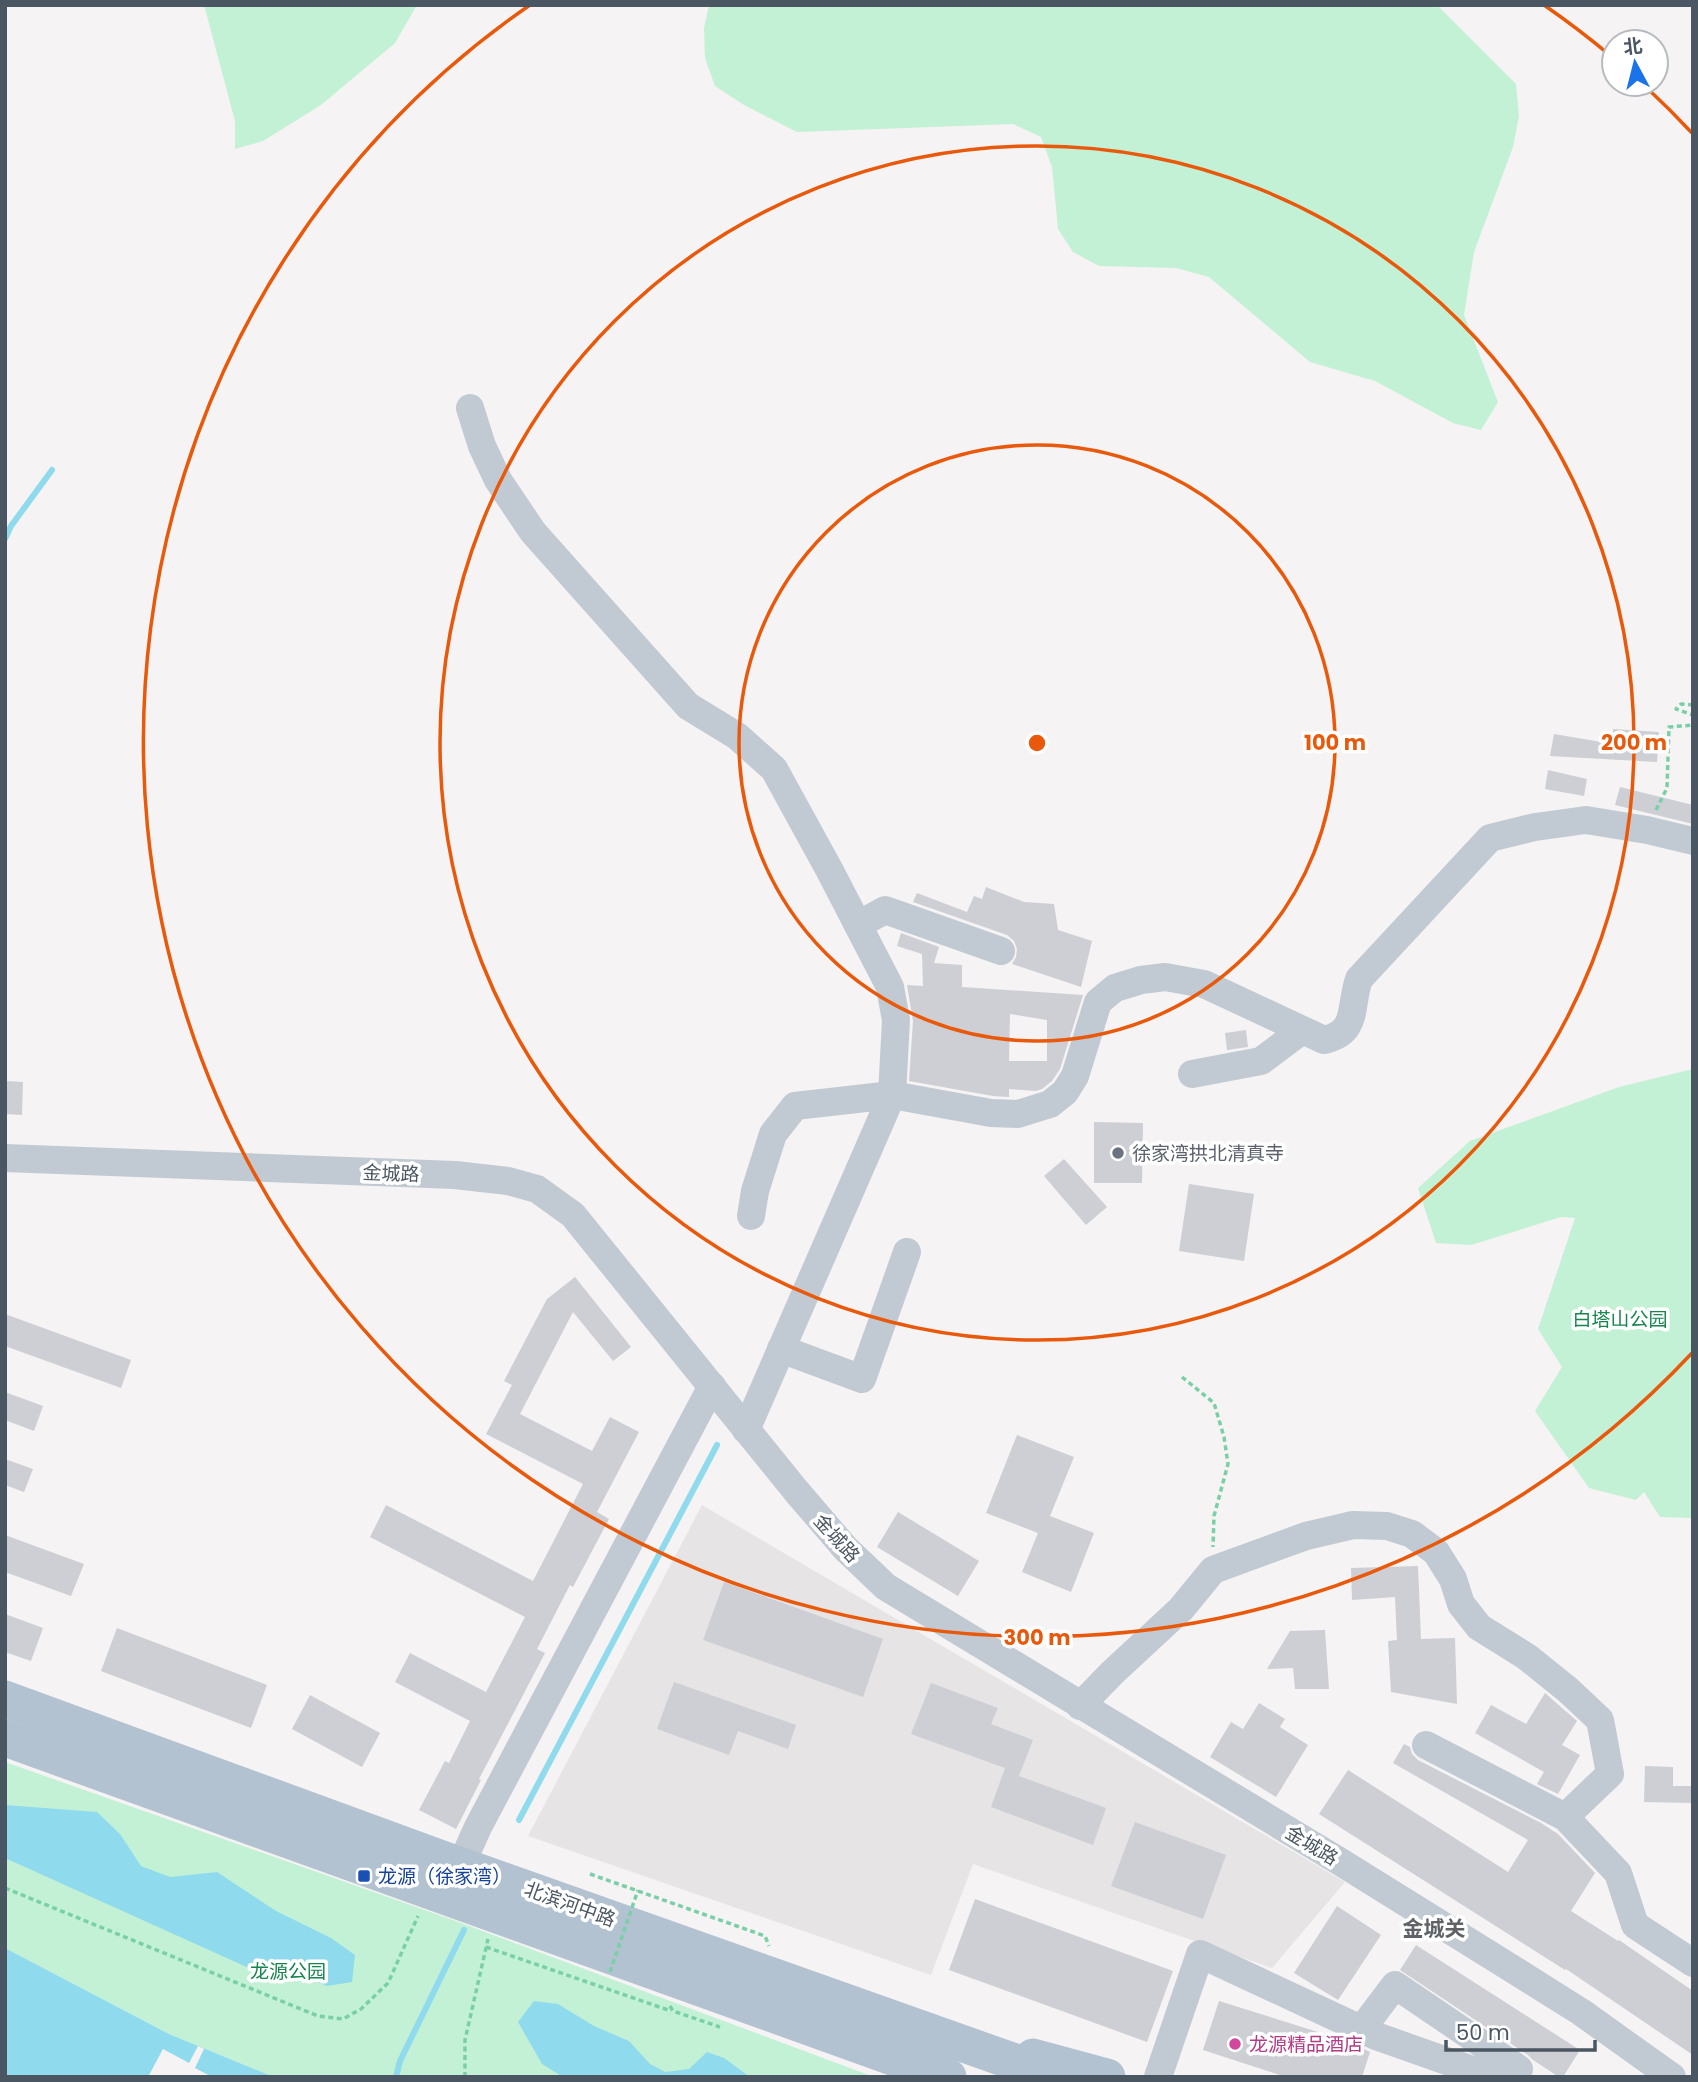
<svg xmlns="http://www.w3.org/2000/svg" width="1698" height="2082" font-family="Poppins,'Noto Sans SC',sans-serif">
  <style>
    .education { fill: #e6e4e5 }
    .green { fill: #c3f1d5 }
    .water { fill: #90daee }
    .pier { fill: #f5f3f3 }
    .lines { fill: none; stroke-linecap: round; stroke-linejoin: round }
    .stream { stroke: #90daee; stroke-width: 6 }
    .building { fill: #cdcfd5; fill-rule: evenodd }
    .path { stroke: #7ad0a6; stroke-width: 3.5; stroke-dasharray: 5 3.5; stroke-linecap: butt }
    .minor { stroke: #c1cad2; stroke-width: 28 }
    .major { stroke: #b3c2d1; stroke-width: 37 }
    .path-bridge { stroke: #7ad0a6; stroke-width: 3.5; stroke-dasharray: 5 3.5; stroke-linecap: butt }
    .ring { fill: none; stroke: #e8590c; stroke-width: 3.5 }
    .worship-dot { fill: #6b7280; stroke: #fff; stroke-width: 2.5 }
    .transit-dot { fill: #1a4fb4; stroke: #fff; stroke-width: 2.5 }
    .hotel-dot { fill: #d1479c; stroke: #fff; stroke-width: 2.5 }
    .labels { text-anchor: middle; stroke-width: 7; stroke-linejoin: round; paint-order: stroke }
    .worship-label { font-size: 19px; fill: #5b616d; stroke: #fff; text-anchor: start }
    .street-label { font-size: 19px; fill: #4a5661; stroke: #fff }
    .park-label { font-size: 19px; fill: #17864f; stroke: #fff }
    .transit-label { font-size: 19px; fill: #164399; stroke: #fff; text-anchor: start }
    .hotel-label { font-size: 19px; fill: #b23c85; stroke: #fff; text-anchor: start }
    .neighbourhood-label { font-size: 21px; font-weight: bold; fill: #5f6368; stroke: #fff }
    .centre { fill: #e8590c; stroke: #fff; stroke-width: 3.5 }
    .ring-label { font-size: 21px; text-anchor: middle; font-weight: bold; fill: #e8590c; stroke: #fff; stroke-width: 7; stroke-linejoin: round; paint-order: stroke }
  </style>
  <rect width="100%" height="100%" fill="#f5f3f3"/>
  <path class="education" d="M702,1505L1345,1882L1272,1968L973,1864L931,1975L528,1836Z"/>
  <g class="green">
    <path d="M204,5H417L395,43L321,105L263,141L235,149V121Z"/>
    <path d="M709,5H1437L1516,84L1519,116L1513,147L1474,252L1464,315L1498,402L1481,430L1453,423L1375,381L1310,362L1209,277L1176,268L1099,266L1073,252L1058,229L1052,167L1041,137L1013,124L797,132L744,105L715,86L705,58L704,28Z"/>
    <path d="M1693,1069V1518L1660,1517L1644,1492L1636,1500L1589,1488L1535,1411L1562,1367L1538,1329L1575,1218L1561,1217L1471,1245L1436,1243L1418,1188L1470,1141L1619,1087Z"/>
    <path d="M5,1762L453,1920L874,2077H274L169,2034L5,1948Z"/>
  </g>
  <g class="water">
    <path d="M5,1805L97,1812L120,1834L141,1866L170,1877L217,1872L276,1911L331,1938L355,1955L352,1982L327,1986L274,1962L251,1969L5,1858Z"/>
    <path d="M5,1948L169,2034L274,2077H5Z"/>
    <path d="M534,2001L558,2004L594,2026L629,2041L650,2064L665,2072L689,2069L707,2052L724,2058L750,2077H563L542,2064L518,2022Z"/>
  </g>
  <path class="pier" d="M198,2046L204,2049L195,2068L212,2077H148L163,2049L189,2063Z"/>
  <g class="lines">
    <g class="stream">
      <path d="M5,539L11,526L52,470"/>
      <path d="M519,1820L717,1445"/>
      <path d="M396,2077L400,2061L464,1930"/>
    </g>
  </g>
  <g class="building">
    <path d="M1613,729L1659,732L1657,762L1550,756L1554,734L1613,744Z"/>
    <path d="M1548,770L1587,779L1584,796L1545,789Z"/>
    <path d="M1620,787L1693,805V824L1615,805Z"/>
    <path d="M986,887L1024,902L1054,904L1058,930L1092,941L1081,987L1012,964L1016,957L1017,949L1014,941L1007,935L913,902L917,893L967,912L974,896L982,899Z"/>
    <path d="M901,933L939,947L934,963L962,965V987L1083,995L1060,1069L1052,1081L1042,1089L1036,1091L1009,1089V1097L993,1096L909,1081L913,1021L907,985L923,986L922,954L897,946ZM1010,1014L1047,1020V1061H1009Z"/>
    <path d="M1246,1030L1248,1047L1227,1050L1225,1033Z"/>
    <path d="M5,1081L23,1082L22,1115L5,1114Z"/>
    <path d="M1094,1122L1143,1123L1142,1183H1094Z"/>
    <path d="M1064,1159L1107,1207L1086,1225L1044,1176Z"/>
    <path d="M1189,1184L1254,1194L1244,1261L1179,1251Z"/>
    <path d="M575,1277L631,1347L613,1361L573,1312L520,1414L592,1451L610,1417L639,1432L597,1512L609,1519L573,1587L570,1585L537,1649L545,1653L479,1779L481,1780L456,1829L419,1810L445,1761L449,1763L470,1721L395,1682L410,1653L486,1692L525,1617L370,1537L386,1505L533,1581L583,1484L486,1434L512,1385L504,1381L547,1299Z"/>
    <path d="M5,1314L131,1360L121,1388L5,1346Z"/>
    <path d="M5,1392L43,1406L34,1431L5,1420Z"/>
    <path d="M1017,1435L1074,1457L1050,1516L1094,1533L1071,1592L1022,1572L1038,1533L986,1513Z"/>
    <path d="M5,1459L33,1469L24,1492L5,1485Z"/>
    <path d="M898,1512L979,1561L958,1596L877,1547Z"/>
    <path d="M5,1535L84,1564L71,1596L5,1572Z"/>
    <path d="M1418,1566L1421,1639L1455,1638L1457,1704L1391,1692L1388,1641L1397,1640L1395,1597L1352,1600L1351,1568Z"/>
    <path d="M724,1582L883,1639L863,1697L703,1640Z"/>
    <path d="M5,1614L43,1628L31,1661L5,1652Z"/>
    <path d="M117,1628L267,1685L251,1728L101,1671Z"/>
    <path d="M1325,1630L1329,1689H1295L1293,1668L1267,1669L1290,1631Z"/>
    <path d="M674,1682L796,1725L788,1749L738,1731L729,1755L657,1729Z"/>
    <path d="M931,1683L998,1708L991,1724L1033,1740L1019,1776L1106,1808L1093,1845L991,1807L1005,1768L911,1734Z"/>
    <path d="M1545,1693L1577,1721L1562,1745L1580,1755L1558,1794L1537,1784L1544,1772L1475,1733L1491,1705L1526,1724Z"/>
    <path d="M310,1695L380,1733L362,1767L292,1729Z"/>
    <path d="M1259,1703L1285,1719L1280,1727L1308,1745L1276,1797L1210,1757L1231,1722L1243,1729Z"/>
    <path d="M1404,1744L1410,1747L1412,1754L1418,1760L1541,1823L1558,1834L1595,1873L1571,1911L1618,1941L1619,1940L1693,1991V2055L1566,1969L1565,1970L1319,1814L1348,1770L1508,1872L1528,1840L1393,1763Z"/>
    <path d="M1645,1766L1673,1767V1786H1693V1803L1644,1802Z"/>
    <path d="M1135,1822L1226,1855L1203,1919L1111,1886Z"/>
    <path d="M975,1899L1173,1971L1147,2042L949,1970Z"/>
    <path d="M1337,1906L1381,1935L1338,2000L1294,1973Z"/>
    <path d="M1416,1945L1580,2050L1563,2077H1559L1533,2060L1528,2055L1400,1970Z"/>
    <path d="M1219,2001L1350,2042L1370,2052L1362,2077H1286L1203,2050Z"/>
  </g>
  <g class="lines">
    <g class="path">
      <path d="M1693,705L1681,704L1676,709L1693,715"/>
      <path d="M1656,810L1667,788L1669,727L1693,725"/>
      <path d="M1182,1377L1214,1403L1224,1437L1228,1464L1214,1516L1213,1547"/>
      <path d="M590,1874L765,1936L769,1946"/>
      <path d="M5,1888L318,2016L343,2019L361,2009L388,1983L418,1916"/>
      <path d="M486,1947L671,2011"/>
      <path d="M670,2006L673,2011L720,2027"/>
      <path d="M465,2077V2040L488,1939"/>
    </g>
    <g class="minor">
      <path d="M470,408L482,446L498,480L533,532L688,706L737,736L774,769L830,871L890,987L896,1020L892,1095L746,1430"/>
      <path d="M858,925L885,910L1001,951"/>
      <path d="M1192,1074L1261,1061L1301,1031"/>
      <path d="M5,1158L455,1175L508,1181L537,1189L573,1215L797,1492L846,1549L886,1587L1339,1861L1519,1973L1581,2012L1672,2077"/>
      <path d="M751,1216L755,1191L773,1134L795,1106L892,1095L991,1113L1018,1114L1050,1104L1065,1092L1075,1076L1098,1002L1115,988L1141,980L1165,977L1204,984L1324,1040C1359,1032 1349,1008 1359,979L1490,838L1535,827L1586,820L1647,830L1693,841"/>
      <path d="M781,1349L862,1379L907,1252"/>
      <path d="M1080,1706L1112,1673L1181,1609L1213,1570L1306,1536L1353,1525L1387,1526L1412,1534L1436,1552L1453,1579L1461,1604L1479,1627L1527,1657L1568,1690L1600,1720L1610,1774L1565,1817"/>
      <path d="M1426,1745L1565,1817L1618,1873L1635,1925L1693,1963"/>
      <path d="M461,1865L478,1827L712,1386"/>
      <path d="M1361,2030L1395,1985L1519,2069L1514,2077"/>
      <path d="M1158,2077L1200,1954L1376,2036L1492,2077"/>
    </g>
    <g class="major">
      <path d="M5,1699L445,1860L1057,2077"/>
      <path d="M5,1738L948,2077"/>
      <path d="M1033,2057L1107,2077"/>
    </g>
    <path class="path-bridge" d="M610,1972L638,1890"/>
  </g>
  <g class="ring">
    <circle cx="1037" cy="743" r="298"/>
    <circle cx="1037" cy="743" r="597"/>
    <path d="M1692 1353A895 895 0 1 1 530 5M1544 5A895 895 0 0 1 1612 57M1647 88A895 895 0 0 1 1692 133"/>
  </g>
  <circle class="worship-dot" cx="1118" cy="1153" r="7"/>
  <rect class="transit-dot" x="357" y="1869" width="14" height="14" rx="3.5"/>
  <circle class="hotel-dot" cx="1235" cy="2044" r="7"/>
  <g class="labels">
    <g class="worship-label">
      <text x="1132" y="1160">徐家湾拱北清真寺</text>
    </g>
    <g class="street-label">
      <text transform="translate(391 1173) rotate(2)" y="7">金城路</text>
      <text transform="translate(837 1538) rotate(48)" y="7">金城路</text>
      <text transform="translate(1312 1845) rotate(31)" y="7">金城路</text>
      <text transform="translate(570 1904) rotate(20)" y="7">北滨河中路</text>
    </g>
    <g class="park-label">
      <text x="1620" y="1326">白塔山公园</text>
      <text x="288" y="1978">龙源公园</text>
    </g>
    <g class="transit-label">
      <text x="378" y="1883">龙源（徐家湾）</text>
    </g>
    <g class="hotel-label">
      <text x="1249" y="2051">龙源精品酒店</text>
    </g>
    <g class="neighbourhood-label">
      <text x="1434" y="1936">金城关</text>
    </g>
  </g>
  <circle cx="1037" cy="743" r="10" class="centre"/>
  <g class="ring-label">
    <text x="1335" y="750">100 m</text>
    <text x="1634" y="750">200 m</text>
    <text x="1037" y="1645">300 m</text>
  </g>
  <rect width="1698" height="2082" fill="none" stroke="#4a5661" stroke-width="14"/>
  <g transform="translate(1635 63) rotate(353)"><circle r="33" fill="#ffffff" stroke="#b7bbc0" stroke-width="2"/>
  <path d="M0-5L12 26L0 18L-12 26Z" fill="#1a73e8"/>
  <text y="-10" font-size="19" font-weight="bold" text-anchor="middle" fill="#4a5661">北</text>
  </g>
  <path d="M1446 2040v10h149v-10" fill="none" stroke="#4a5661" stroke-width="3.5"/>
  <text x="1456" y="2040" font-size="21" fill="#4a5661" stroke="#ffffff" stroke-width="5" paint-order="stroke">50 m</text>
</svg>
